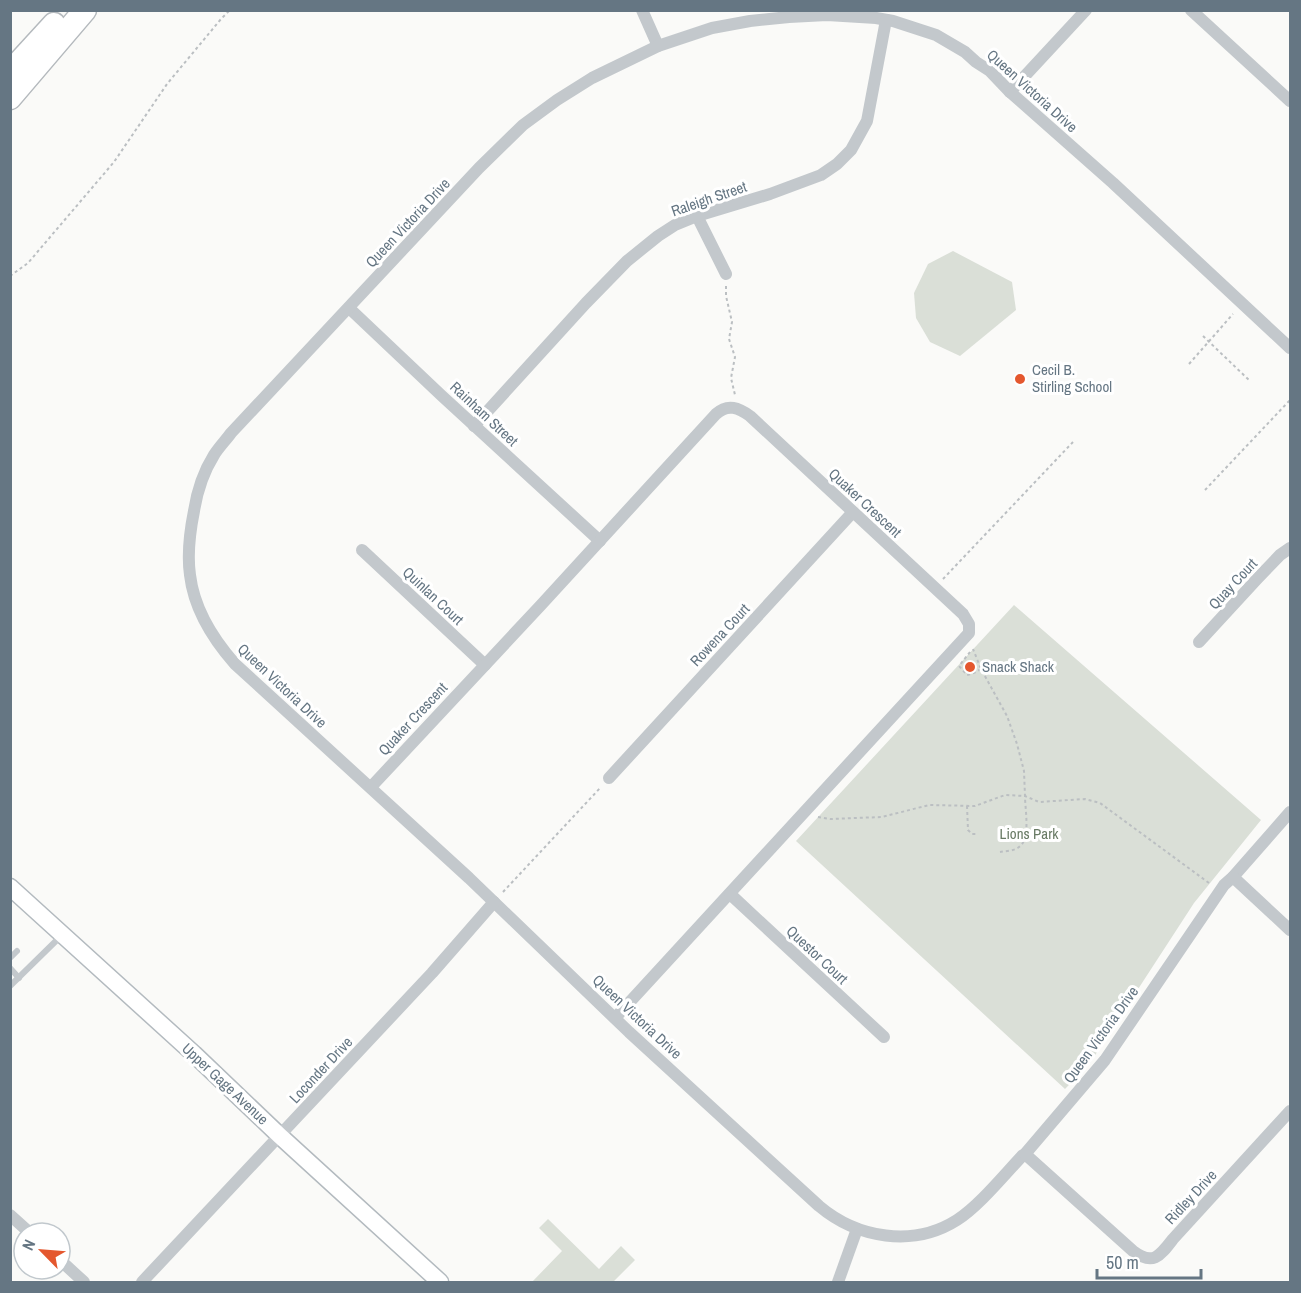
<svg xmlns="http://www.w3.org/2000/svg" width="1301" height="1293" font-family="'Archivo Narrow',sans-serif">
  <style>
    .green { fill: #dadfd7 }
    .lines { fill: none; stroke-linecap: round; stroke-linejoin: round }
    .secondary-casing { stroke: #b3babf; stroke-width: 19 }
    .highway-casing { stroke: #b4b9bd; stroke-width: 25 }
    .path { stroke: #bbbfc2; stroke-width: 2; stroke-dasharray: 3 3; stroke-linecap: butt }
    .lane { stroke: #c3c8cc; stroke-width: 6 }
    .street { stroke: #c3c8cc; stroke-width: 12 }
    .secondary { stroke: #fff; stroke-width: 16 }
    .highway { stroke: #fff; stroke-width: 22 }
    .poi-dot { fill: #e4572e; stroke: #fff; stroke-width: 2 }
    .labels { text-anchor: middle; stroke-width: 6; stroke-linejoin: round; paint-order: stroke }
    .street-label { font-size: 15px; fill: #657683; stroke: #fff }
    .poi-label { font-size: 15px; fill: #657683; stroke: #fff; text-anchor: start }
    .park-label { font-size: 15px; fill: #687a64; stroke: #fff }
  </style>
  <rect width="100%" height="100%" fill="#fafaf8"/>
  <g class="green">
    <path d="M953,251L1012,282L1016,310L960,356L930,342L916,318L914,293L928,264Z"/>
    <path d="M1014,605L1261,820L1194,903L1090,1063L1065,1089L796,841Z"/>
    <path d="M548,1219L599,1269L621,1246L635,1260L613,1282H532L562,1251L539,1228Z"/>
  </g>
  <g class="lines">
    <defs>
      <path id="secondary" d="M10,887L194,1054L280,1136L440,1282"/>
      <g id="highway">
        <path d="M10,72L54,24"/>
        <path d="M10,98L85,10"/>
      </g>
    </defs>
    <use href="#secondary" class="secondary-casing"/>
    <use href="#highway" class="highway-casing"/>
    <g class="path">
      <path d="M10,276L28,263L114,162L167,84L221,19L230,10"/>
      <path d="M726,286V296L732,322L729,339L735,357L731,378L735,395"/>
      <path d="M1203,336L1250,381"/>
      <path d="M1189,364L1233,314"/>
      <path d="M1205,490L1290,400"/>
      <path d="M943,579L1073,442"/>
      <path d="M970,652L959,666L967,675L972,674L981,669"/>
      <path d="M967,806L968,830L972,834H976"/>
      <path d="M818,817L830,819L882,817L929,805L975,806L1005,795L1025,796L1024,771L1017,744L1007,716L981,669L973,649"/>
      <path d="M1000,852C1006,851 1014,851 1019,847C1031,839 1025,810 1025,796L1039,802L1085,799L1100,803L1209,883"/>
      <path d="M503,892L601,787"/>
    </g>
    <g class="lane">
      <path d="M10,958L17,951"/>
      <path d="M10,968L19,978"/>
      <path d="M10,986L61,936"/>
    </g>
    <g class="street">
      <path d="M642,10L658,46"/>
      <path d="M1191,10L1290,101"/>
      <path d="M1010,92L1086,10"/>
      <path d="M697,216L726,274"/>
      <path d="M349,308L442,396L600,541"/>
      <path d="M1290,348L1113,183L1010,92L990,71L976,62L965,52L936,35L893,21L876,18L827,15L789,17L750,21L712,28L658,46L592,78L557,100L523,125L479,168L231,433C226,440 219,447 214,455C204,471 197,492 194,511C190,531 187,554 190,575C194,609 213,639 235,664L469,878L629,1032L819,1206C857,1238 913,1248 957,1220C979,1206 1004,1175 1023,1155L1025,1154L1105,1060L1224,885L1233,877L1290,812"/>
      <path d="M474,426L586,303L627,261L658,236L675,225L697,216L770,194L821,175L837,164L851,150L867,121L886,20"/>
      <path d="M362,550L485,665"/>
      <path d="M1199,642L1257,579L1280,555L1290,548"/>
      <path d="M609,778L853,512"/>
      <path d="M371,787L541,605L716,414C728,403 739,408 750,416L963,614L969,624V633L615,1018"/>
      <path d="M1233,877L1290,930"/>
      <path d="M730,894L884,1037"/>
      <path d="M1025,1154L1133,1251C1153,1266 1160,1256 1173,1239L1290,1111"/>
      <path d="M10,1215L30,1233"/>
      <path d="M60,1260L84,1282"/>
      <path d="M142,1282L432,973L494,902"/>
      <path d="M838,1282L857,1229"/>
    </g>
    <use href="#secondary" class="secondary"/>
    <use href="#highway" class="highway"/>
  </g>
  <g class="poi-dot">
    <circle cx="1020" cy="379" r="6"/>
    <circle cx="970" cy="667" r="6"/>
  </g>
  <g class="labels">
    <g class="street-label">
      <text transform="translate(1032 91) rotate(42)" y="5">Queen Victoria Drive</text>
      <text transform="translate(709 199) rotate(-19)" y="5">Raleigh Street</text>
      <text transform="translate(408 223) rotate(-47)" y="5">Queen Victoria Drive</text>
      <text transform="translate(484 414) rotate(43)" y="5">Rainham Street</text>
      <text transform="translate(865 503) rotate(43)" y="5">Quaker Crescent</text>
      <text transform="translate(1233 584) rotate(-47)" y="5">Quay Court</text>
      <text transform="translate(433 596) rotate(43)" y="5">Quinlan Court</text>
      <text transform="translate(720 635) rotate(-47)" y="5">Rowena Court</text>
      <text transform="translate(282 686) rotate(43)" y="5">Queen Victoria Drive</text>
      <text transform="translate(413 719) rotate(-47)" y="5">Quaker Crescent</text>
      <text transform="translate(817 955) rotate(43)" y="5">Questor Court</text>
      <text transform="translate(637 1017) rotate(43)" y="5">Queen Victoria Drive</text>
      <text transform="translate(1101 1035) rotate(-54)" y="5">Queen Victoria Drive</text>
      <text transform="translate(321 1070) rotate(-47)" y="5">Loconder Drive</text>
      <text transform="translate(225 1084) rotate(43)" y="5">Upper Gage Avenue</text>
      <text transform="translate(1191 1197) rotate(-47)" y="5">Ridley Drive</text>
    </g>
    <g class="poi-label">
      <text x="1032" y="375">Cecil B.<tspan x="1032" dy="17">Stirling School</tspan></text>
      <text x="982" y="672">Snack Shack</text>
    </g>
    <g class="park-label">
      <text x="1029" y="839">Lions Park</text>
    </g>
  </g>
  <rect width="1301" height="1293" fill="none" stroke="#657683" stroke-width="24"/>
  <g transform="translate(42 1251) rotate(295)"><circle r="28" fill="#ffffff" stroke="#c1c8cd" stroke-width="1.5"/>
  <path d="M0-4.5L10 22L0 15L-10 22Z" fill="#e4572e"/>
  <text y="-9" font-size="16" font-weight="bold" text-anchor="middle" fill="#657683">N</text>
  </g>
  <path d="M1097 1269v9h104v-9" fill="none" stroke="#657683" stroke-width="3"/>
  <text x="1106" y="1269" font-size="18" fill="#657683" stroke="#ffffff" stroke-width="4.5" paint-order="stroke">50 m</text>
</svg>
